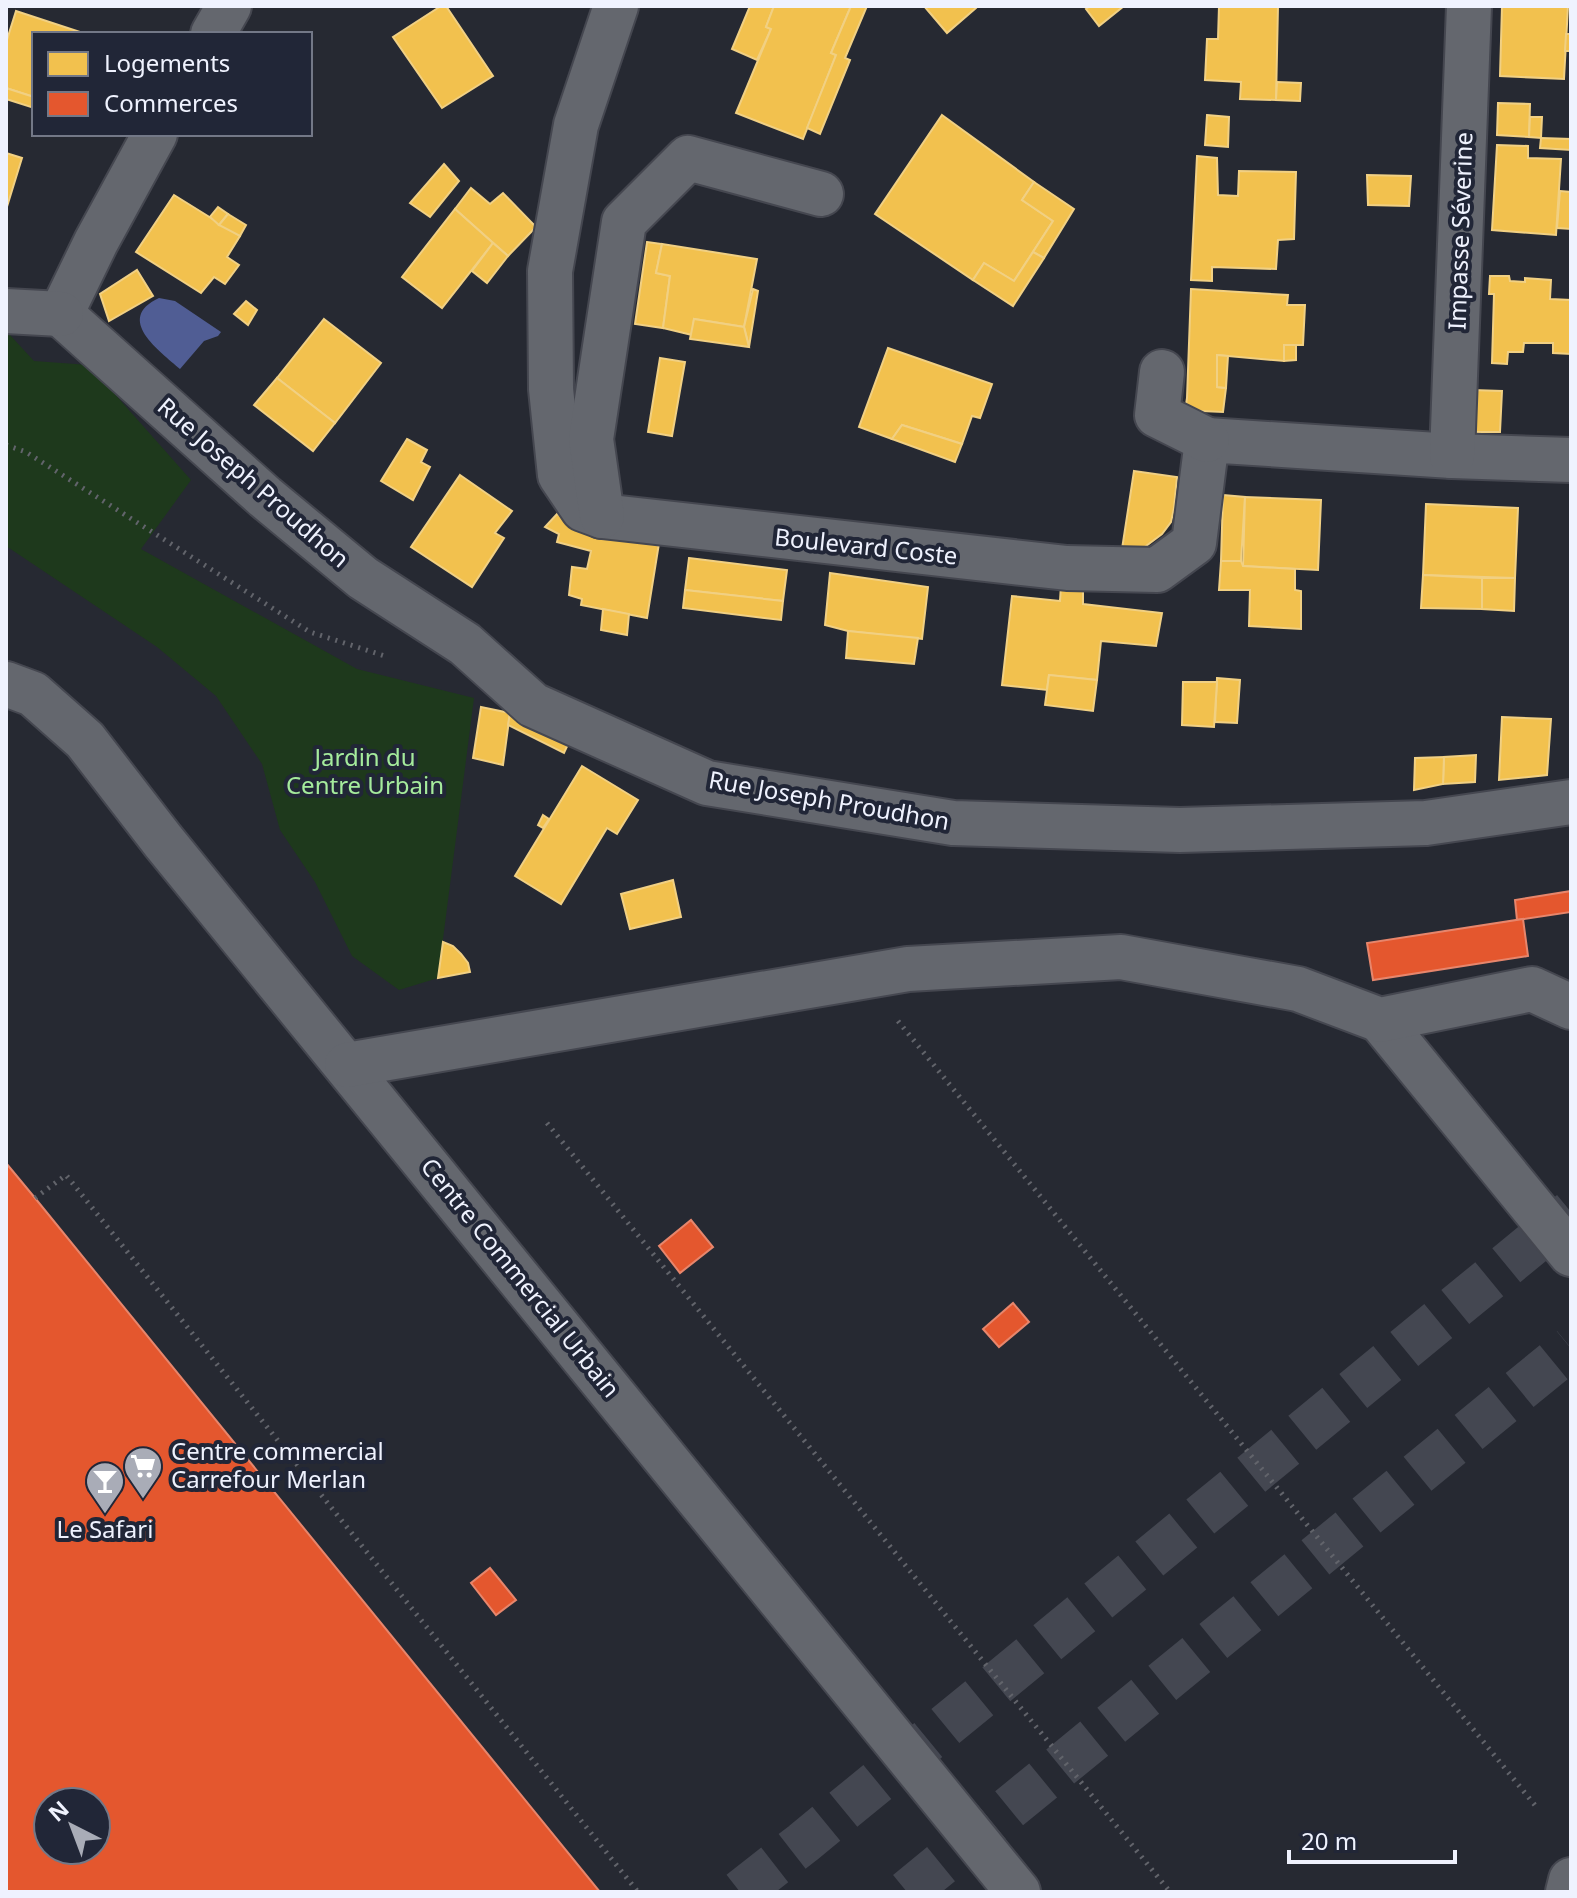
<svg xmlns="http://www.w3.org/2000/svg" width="1577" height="1898" font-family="'Noto Sans',sans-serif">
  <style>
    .green { fill: #1e391c }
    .water { fill: #505d94 }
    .homes { fill: #f2c14e; stroke: #f1d083; stroke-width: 2 }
    .shops { fill: #e4572e; stroke: #e7866c; stroke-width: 2; fill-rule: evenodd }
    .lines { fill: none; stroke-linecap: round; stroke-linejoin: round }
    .highway-tunnel { stroke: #444751; stroke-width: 44; stroke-dasharray: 44 22; stroke-linecap: butt }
    .minor-casing { stroke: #454750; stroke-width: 48 }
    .path { stroke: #62646b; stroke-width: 5; stroke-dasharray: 2 6; stroke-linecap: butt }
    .minor { stroke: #64676e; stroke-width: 44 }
    .labels { text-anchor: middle; stroke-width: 8; stroke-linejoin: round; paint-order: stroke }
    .street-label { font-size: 24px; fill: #eff2fe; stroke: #212637 }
    .park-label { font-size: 24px; fill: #a5eb9c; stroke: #212637 }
    .poi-label { font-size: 24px; fill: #eff2fe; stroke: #212637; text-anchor: start }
  </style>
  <rect width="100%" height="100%" fill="#262932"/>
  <path class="green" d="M6,335H10L34,361L89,365L191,480L141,549L357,669L474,698L438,978L399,990L352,956L315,882L280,830L262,764L216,696L157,647L6,546Z"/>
  <path class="water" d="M159,298L175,301L221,332L218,336L204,341L180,369C160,351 114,319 159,298Z"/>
  <g class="homes">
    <path d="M441,6H446L493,76L442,108L393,37Z"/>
    <path d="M750,6H774L766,27L771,29L757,60L732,49Z"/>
    <path d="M774,6H851L831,53L836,55L803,139L736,113L771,29L766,27Z"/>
    <path d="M851,6H867L845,58L850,60L820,134L807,128L836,55L831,53Z"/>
    <path d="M924,6H975L976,8L947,33Z"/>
    <path d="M1090,6H1124L1099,26L1086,9Z"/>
    <path d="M1219,6H1278L1276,100L1240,99L1241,82L1205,80L1207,39H1218Z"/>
    <path d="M1502,6H1568L1564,79L1500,76Z"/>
    <path d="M16,11L86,34H34V97L6,88V43Z"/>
    <path d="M1566,34H1571V51H1565Z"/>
    <path d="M1277,82L1301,83L1300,101L1276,100Z"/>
    <path d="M6,88L34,97V108L6,99Z"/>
    <path d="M1498,103L1530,104L1529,137L1497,135Z"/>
    <path d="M942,115L1034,182L1022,200L1053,221L1014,281L984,263L973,280L875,214Z"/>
    <path d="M1207,115L1229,117L1228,147L1205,145Z"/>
    <path d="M1530,117H1542L1541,138L1529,137Z"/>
    <path d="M1541,138L1571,139V150L1540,148Z"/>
    <path d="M1497,145L1528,146V158L1561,159L1556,235L1492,230Z"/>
    <path d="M6,153L22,158L6,210Z"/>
    <path d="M1197,156L1217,158L1218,195L1238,196L1239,171L1296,172L1294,239L1278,240L1276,269L1212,267V281L1191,280Z"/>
    <path d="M444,164L459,181L430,217L410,203Z"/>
    <path d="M1367,175L1411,176L1409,206L1368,205Z"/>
    <path d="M1034,182L1074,209L1044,258L1033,252L1053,221L1022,200Z"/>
    <path d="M471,188L490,204L503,193L536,227L508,256L455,209Z"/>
    <path d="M1560,191L1571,192V229L1557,228Z"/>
    <path d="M174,195L240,236L227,257L239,265L225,284L214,277L201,293L136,252Z"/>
    <path d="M218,207L228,214L219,225L210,217Z"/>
    <path d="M455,209L493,243L442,308L402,277Z"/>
    <path d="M228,214L246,225L240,236L219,225Z"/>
    <path d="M647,242L662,244L656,273L670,276L663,328L635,324Z"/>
    <path d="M493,243L508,256L487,283L472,271Z"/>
    <path d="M662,244L757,259L744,327L694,319L692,335L663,328L670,276L656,273Z"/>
    <path d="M1033,252L1044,258L1013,306L973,280L984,263L1014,281Z"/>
    <path d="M137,270L153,296L109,321L100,294Z"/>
    <path d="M1490,276H1509L1510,281L1525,282V278L1551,280L1550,299L1571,300V354L1553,353V343H1524L1523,352H1508L1507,364L1492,363L1494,294H1489Z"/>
    <path d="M753,289L758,291L749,347L744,327Z"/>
    <path d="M1191,289L1288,295L1287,305H1305L1303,345H1284V361L1217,355V387L1226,388L1223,412L1201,411L1199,421L1184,418L1187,398Z"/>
    <path d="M246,301L257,310L248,325L234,314Z"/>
    <path d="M324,319L381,363L335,423L277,378Z"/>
    <path d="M694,319L744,327L749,347L690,339Z"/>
    <path d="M1284,345H1296V360L1284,361Z"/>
    <path d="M888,348L992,384L980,418L972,416L962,444L902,425L892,439L859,427Z"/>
    <path d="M1217,355L1228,356L1226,388L1217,387Z"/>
    <path d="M660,358L685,362L672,436L648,432Z"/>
    <path d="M277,378L335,423L313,451L254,405Z"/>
    <path d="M1472,390L1502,391L1500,432H1471Z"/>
    <path d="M902,425L962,444L955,462L892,439Z"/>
    <path d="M407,439L427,450L421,462L430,467L413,500L381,481Z"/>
    <path d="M1134,471L1177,477L1174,508L1171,522L1162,534L1142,549H1122Z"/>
    <path d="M460,475L512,511L495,533L504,538L472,587L411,547Z"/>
    <path d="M1223,495L1245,497L1241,561H1221Z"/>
    <path d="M1245,497L1321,500L1318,570L1243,566Z"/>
    <path d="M1426,504L1518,508L1515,578L1423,575Z"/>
    <path d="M557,514L583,528L660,537L647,618L581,605L582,599L569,595L572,567L587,569L591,551L557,542L559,534L545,527Z"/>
    <path d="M689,558L787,570L783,601L685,590Z"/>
    <path d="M1221,561H1241L1243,566L1295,569V590L1301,591V629L1249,626L1250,590H1219Z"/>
    <path d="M830,573L928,587L922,639L848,631L825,625Z"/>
    <path d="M1423,575L1482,578V609L1421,608Z"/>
    <path d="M1482,578H1515L1514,611L1482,609Z"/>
    <path d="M1061,585L1083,588V604L1162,613L1156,646L1101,641L1097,680L1049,675L1047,690L1002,685L1012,596L1060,601Z"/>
    <path d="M685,590L783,601L781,620L683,608Z"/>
    <path d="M603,609L629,614L627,635L601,630Z"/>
    <path d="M848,631L918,638L914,664L846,658Z"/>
    <path d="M1049,675L1097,680L1093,711L1045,705Z"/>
    <path d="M1217,678L1240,680L1237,723L1215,722Z"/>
    <path d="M1183,682H1217L1214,727L1182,725Z"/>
    <path d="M481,707L510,713L503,765L473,758Z"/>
    <path d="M510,713L571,738L564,753L508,725Z"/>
    <path d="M1502,717L1551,719L1547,775L1499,780Z"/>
    <path d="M1476,755L1475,782L1443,784L1444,757Z"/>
    <path d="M1444,757L1443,784L1414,790L1415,758Z"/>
    <path d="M582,766L638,800L617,834L607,828L561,904L515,876Z"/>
    <path d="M543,815L549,819L543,828L538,825Z"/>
    <path d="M673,880L681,917L630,929L621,894Z"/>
    <path d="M443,942L453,946L461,954L468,963L470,972L438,978Z"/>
  </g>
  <g class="shops">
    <path d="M1571,891V912L1517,920L1515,900Z"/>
    <path d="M1523,919L1528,956L1373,980L1367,943Z"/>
    <path d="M6,1163L35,1198L600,1892H6ZM48,1802H96V1850H48Z"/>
    <path d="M691,1220L713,1247L680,1273L659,1246Z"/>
    <path d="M1013,1303L1029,1322L999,1347L983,1329Z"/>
    <path d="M490,1568L516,1600L496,1615L471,1583Z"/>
  </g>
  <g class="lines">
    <g class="highway-tunnel">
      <path d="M740,1892L803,1843L1571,1212"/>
      <path d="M907,1892L1571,1348"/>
    </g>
    <defs>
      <g id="minor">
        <path d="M616,6L576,125L550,271L551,389L560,475L583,509L602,516L1067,568L1157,570L1194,543L1207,440L1452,456L1571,460"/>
        <path d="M213,34L229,6"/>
        <path d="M155,134L96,242L61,314L265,497L363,578L465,644L533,705L707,783L953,823L1180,830L1426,823L1571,802"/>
        <path d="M6,311L61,314"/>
        <path d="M1162,372L1157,415L1207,440"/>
        <path d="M1452,456L1469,6"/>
        <path d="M602,516L591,439L624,222L688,158L821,194"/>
        <path d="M6,684L33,694L85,740L163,841L1018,1892"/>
        <path d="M1380,1020L1571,1254"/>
        <path d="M347,1065L908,969L1121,957L1298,989L1380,1020L1532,989L1571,1007"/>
        <path d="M1568,1892L1571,1880"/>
      </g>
    </defs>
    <use href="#minor" class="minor-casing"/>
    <g class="path">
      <path d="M6,445L26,452L310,632L388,657"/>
      <path d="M898,1021L1538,1809"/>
      <path d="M547,1123L1170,1892"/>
      <path d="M35,1198L66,1175L638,1892"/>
    </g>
    <use href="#minor" class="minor"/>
  </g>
  <defs>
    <symbol id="supermarket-pin" viewBox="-11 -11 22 30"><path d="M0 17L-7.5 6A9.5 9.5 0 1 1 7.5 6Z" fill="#a9acb7" stroke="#212637"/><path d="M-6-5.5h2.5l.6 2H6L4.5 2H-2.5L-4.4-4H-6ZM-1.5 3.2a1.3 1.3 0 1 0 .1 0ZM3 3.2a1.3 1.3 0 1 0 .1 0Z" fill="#fff"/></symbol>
    <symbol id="bar-pin" viewBox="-11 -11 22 30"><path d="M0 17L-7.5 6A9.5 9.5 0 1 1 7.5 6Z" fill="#a9acb7" stroke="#212637"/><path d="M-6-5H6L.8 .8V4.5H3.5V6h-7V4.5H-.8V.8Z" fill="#fff"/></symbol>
  </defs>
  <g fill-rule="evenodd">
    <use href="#supermarket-pin" x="121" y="1444" width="44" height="60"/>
    <use href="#bar-pin" x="83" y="1459" width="44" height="60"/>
  </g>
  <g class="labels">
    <g class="street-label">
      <text transform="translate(1461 231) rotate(-88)" y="8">Impasse Séverine</text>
      <text transform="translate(253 483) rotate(41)" y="8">Rue Joseph Proudhon</text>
      <text transform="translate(866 547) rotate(6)" y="8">Boulevard Coste</text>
      <text transform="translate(829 801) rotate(10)" y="8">Rue Joseph Proudhon</text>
      <text transform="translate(520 1278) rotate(51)" y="8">Centre Commercial Urbain</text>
    </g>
    <g class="park-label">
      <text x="365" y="766">Jardin du<tspan x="365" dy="28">Centre Urbain</tspan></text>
    </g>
    <g class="poi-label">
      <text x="171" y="1460">Centre commercial<tspan x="171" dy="28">Carrefour Merlan</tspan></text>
      <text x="105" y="1538" text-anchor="middle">Le Safari</text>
    </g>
  </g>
  <rect width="1577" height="1898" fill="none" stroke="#eff2fe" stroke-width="16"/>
  <rect x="32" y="32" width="280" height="104" fill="#212637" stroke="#737887" stroke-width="2"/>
  <rect x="48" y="52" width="40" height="24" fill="#f2c14e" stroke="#737887" stroke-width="2"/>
  <text x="104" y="72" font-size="24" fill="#eff2fe">Logements</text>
  <rect x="48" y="92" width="40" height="24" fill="#e4572e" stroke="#737887" stroke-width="2"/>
  <text x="104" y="112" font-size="24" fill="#eff2fe">Commerces</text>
  <g transform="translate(72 1826) rotate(318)"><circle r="38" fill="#212637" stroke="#737887" stroke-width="2"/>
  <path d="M0-6L14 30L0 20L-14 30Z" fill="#a9acb7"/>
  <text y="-12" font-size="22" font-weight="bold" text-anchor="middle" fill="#eff2fe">N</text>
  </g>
  <path d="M1289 1850v12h166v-12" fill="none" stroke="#eff2fe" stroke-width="4"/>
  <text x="1301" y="1850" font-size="24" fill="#eff2fe" stroke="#212637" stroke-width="6" paint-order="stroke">20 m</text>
</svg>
